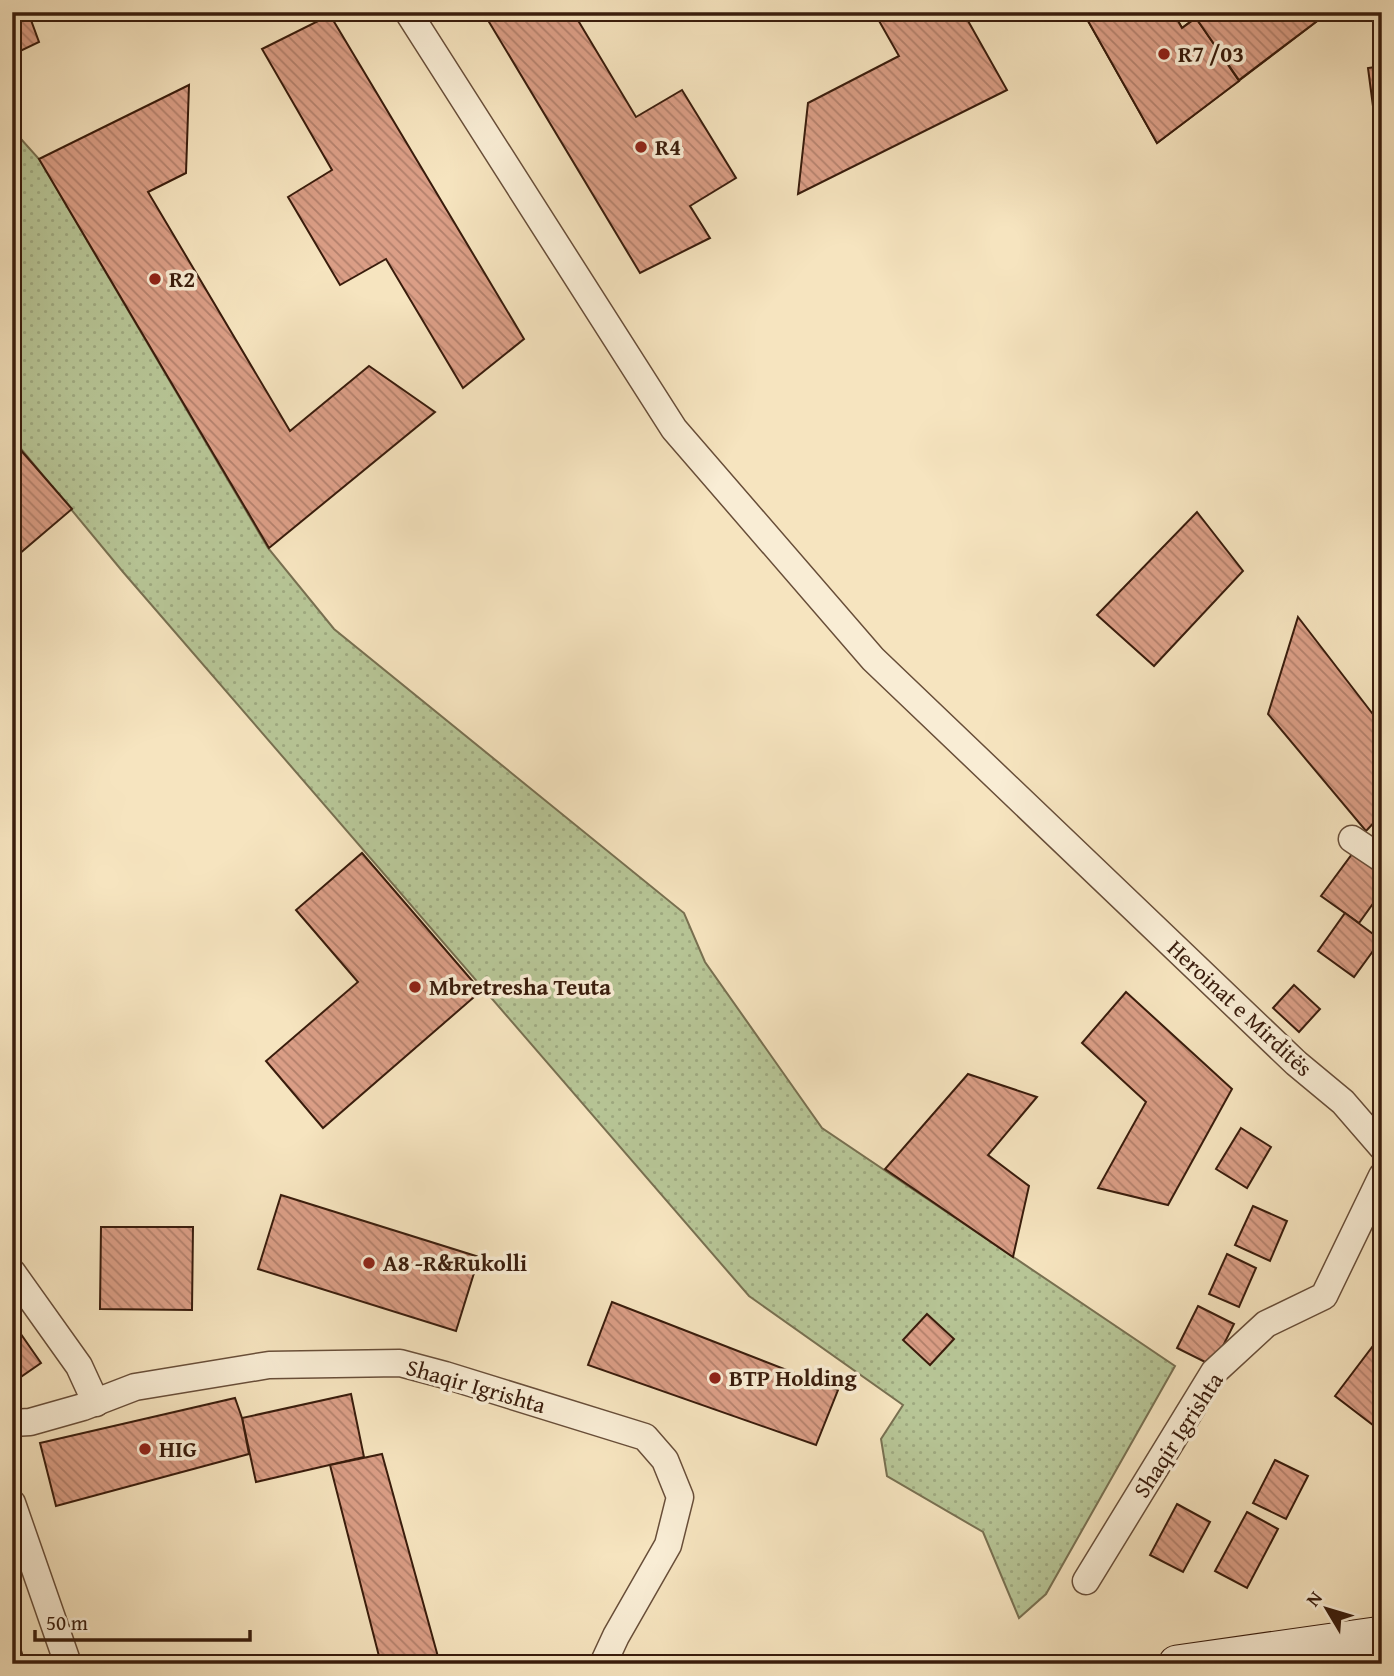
<svg xmlns="http://www.w3.org/2000/svg" width="1394" height="1676" font-family="'Gentium Book Plus',serif">
  <style>
    .grass { fill: url(#grass-dots); stroke: #787051; stroke-width: 2 }
    .building { fill: url(#building-back-hatch); stroke: #391c0c; stroke-width: 2 }
    .lines { fill: none; stroke-linecap: round; stroke-linejoin: round }
    .minor-casing { stroke: #684e39; stroke-width: 29 }
    .secondary-casing { stroke: #391c0c; stroke-width: 39 }
    .minor { stroke: #f9edd5; stroke-width: 26 }
    .secondary { stroke: #f9edd5; stroke-width: 37 }
    .poi-dot { fill: #8f2418; stroke: #f9edd5; stroke-width: 2.5 }
    .labels { text-anchor: middle; stroke-width: 7; stroke-linejoin: round; paint-order: stroke }
    .poi-label { font-size: 23px; font-weight: bold; fill: #391c0c; stroke: #f9edd5; text-anchor: start }
    .street-label { font-size: 23px; fill: #391c0c; stroke: #f9edd5 }
  </style>
  <defs>
    <pattern id="grass-dots" width="8" height="8" patternUnits="userSpaceOnUse" patternTransform="scale(1.75)"><rect width="8" height="8" fill="#b7c596"/><path d="M2 2h.1M6 6h.1" fill="none" stroke="#9ea980" stroke-width="1.8" stroke-linecap="round"/></pattern>
    <pattern id="building-back-hatch" width="6" height="6" patternUnits="userSpaceOnUse" patternTransform="scale(1.75)"><rect width="6" height="6" fill="#db9e86"/><path d="M-1 5l2 2M0 0l6 6M5-1l2 2" fill="none" stroke="#b3806c"/></pattern>
  </defs>
  <rect width="100%" height="100%" fill="#f6e4bf"/>
  <filter id="stains"><feTurbulence type="fractalNoise" baseFrequency=".00286" numOctaves="4"/><feColorMatrix values="0 0 0 0 .2 0 0 0 0 .09 0 0 0 0 .02 0 0 0 .5 -.17"/></filter>
  <radialGradient id="worn" r=".72"><stop offset=".6" stop-color="#630" stop-opacity="0"/><stop offset="1" stop-color="#630" stop-opacity=".3"/></radialGradient>
  <path class="grass" d="M12,129L39,159L268,548L334,629L684,913L705,962L822,1128L1175,1366L1046,1594L1019,1618L983,1532L887,1476L881,1439L903,1405L749,1296L123,572L12,438Z"/>
  <g class="building">
    <path d="M12,12H28L39,42L12,55Z"/>
    <path d="M483,12H573L636,117L682,90L736,178L690,206L710,238L640,273Z"/>
    <path d="M635,12H675L638,19Z"/>
    <path d="M874,12H963L1007,90L798,194L808,103L899,56Z"/>
    <path d="M1083,12H1173L1182,28L1203,12H1329L1157,143Z"/>
    <path d="M1083,12H1173L1182,28L1196,18L1239,81L1157,143Z"/>
    <path d="M1203,12H1329L1239,80L1196,18Z"/>
    <path d="M330,15L524,339L463,388L386,259L340,285L288,197L332,170L262,49Z"/>
    <path d="M1382,66V175L1368,68Z"/>
    <path d="M189,85L186,173L148,192L290,431L369,366L435,412L269,548L39,159Z"/>
    <path d="M12,440L72,509L12,560Z"/>
    <path d="M1197,512L1243,571L1154,666L1097,615Z"/>
    <path d="M1298,617L1382,726V814L1366,831L1268,714Z"/>
    <path d="M1358,846L1382,864V891L1359,923L1321,896Z"/>
    <path d="M362,853L481,991L323,1128L266,1061L358,982L296,910Z"/>
    <path d="M1345,913L1381,940L1354,977L1318,951Z"/>
    <path d="M1294,985L1320,1009L1299,1032L1273,1008Z"/>
    <path d="M1126,992L1232,1089L1168,1205L1098,1188L1146,1102L1082,1043Z"/>
    <path d="M968,1074L1037,1097L988,1155L1029,1186L1013,1257L885,1169Z"/>
    <path d="M1241,1128L1271,1147L1247,1188L1216,1169Z"/>
    <path d="M281,1195L479,1257L456,1331L258,1269Z"/>
    <path d="M1253,1206L1287,1221L1270,1261L1235,1245Z"/>
    <path d="M101,1227H193L192,1310L100,1309Z"/>
    <path d="M1227,1254L1256,1268L1239,1307L1209,1294Z"/>
    <path d="M612,1302L838,1390L816,1445L588,1365Z"/>
    <path d="M1198,1306L1234,1324L1213,1366L1177,1348Z"/>
    <path d="M927,1314L954,1339L930,1365L903,1340Z"/>
    <path d="M16,1327L41,1363L12,1383V1329Z"/>
    <path d="M1382,1334V1432L1335,1396Z"/>
    <path d="M351,1394L364,1457L256,1482L242,1418Z"/>
    <path d="M235,1398L242,1418L249,1454L56,1506L40,1443Z"/>
    <path d="M382,1454L440,1664H381L330,1465Z"/>
    <path d="M1275,1460L1308,1476L1286,1519L1253,1503Z"/>
    <path d="M1177,1504L1210,1522L1183,1572L1150,1555Z"/>
    <path d="M1247,1512L1278,1529L1247,1588L1215,1571Z"/>
    <path d="M20,1647L25,1664H12V1649Z"/>
  </g>
  <g class="lines">
    <defs>
      <g id="minor">
        <path d="M408,12L674,429L873,659L1296,1063L1343,1102L1382,1147"/>
        <path d="M1352,839L1382,859"/>
        <path d="M12,1272L79,1366L96,1403"/>
        <path d="M12,1423L30,1422L83,1407L135,1387L269,1365L400,1363L445,1375L645,1437L665,1460L680,1497L668,1545L616,1636L603,1664"/>
        <path d="M12,1503L68,1664"/>
        <path d="M1086,1581L1214,1372L1266,1324L1324,1296L1382,1176"/>
      </g>
      <path id="secondary" d="M1177,1664L1382,1635"/>
    </defs>
    <use href="#minor" class="minor-casing"/>
    <use href="#secondary" class="secondary-casing"/>
    <use href="#minor" class="minor"/>
    <use href="#secondary" class="secondary"/>
  </g>
  <g class="poi-dot">
    <circle cx="1164" cy="54" r="7"/>
    <circle cx="641" cy="147" r="7"/>
    <circle cx="155" cy="279" r="7"/>
    <circle cx="415" cy="987" r="7"/>
    <circle cx="369" cy="1263" r="7"/>
    <circle cx="715" cy="1378" r="7"/>
    <circle cx="145" cy="1449" r="7"/>
  </g>
  <g class="labels">
    <g class="poi-label">
      <text x="1178" y="62">R7 /03</text>
      <text x="655" y="155">R4</text>
      <text x="169" y="287">R2</text>
      <text x="429" y="995">Mbretresha Teuta</text>
      <text x="383" y="1271">A8 -R&amp;Rukolli</text>
      <text x="729" y="1386">BTP Holding</text>
      <text x="159" y="1457">HIG</text>
    </g>
    <g class="street-label">
      <text transform="translate(1240 1008) rotate(43)" y="8">Heroinat e Mirditës</text>
      <text transform="translate(476 1386) rotate(16)" y="8">Shaqir Igrishta</text>
      <text transform="translate(1178 1435) rotate(-57)" y="8">Shaqir Igrishta</text>
    </g>
  </g>
  <rect width="1394" height="1676" fill="none" stroke="#f6e4bf" stroke-width="42"/>
  <rect x="14" y="14" width="1366" height="1648" fill="none" stroke="#391c0c" stroke-width="3.5"/>
  <rect x="21" y="21" width="1352" height="1634" fill="none" stroke="#391c0c" stroke-width="2"/>
  <g transform="translate(1327 1609) rotate(308)" stroke="#f9edd5" stroke-width="5" paint-order="stroke">
  <path d="M0-5L12 26L0 18L-12 26Z" fill="#391c0c"/>
  <text y="-10" font-size="19" font-weight="bold" text-anchor="middle" fill="#391c0c">N</text>
  </g>
  <path d="M35 1630v10h215v-10" fill="none" stroke="#391c0c" stroke-width="3.5"/>
  <text x="46" y="1630" font-size="21" fill="#391c0c" stroke="#f9edd5" stroke-width="5" paint-order="stroke">50 m</text>
  <rect width="100%" height="100%" filter="url(#stains)"/>
  <rect width="100%" height="100%" fill="url(#worn)"/>
</svg>
